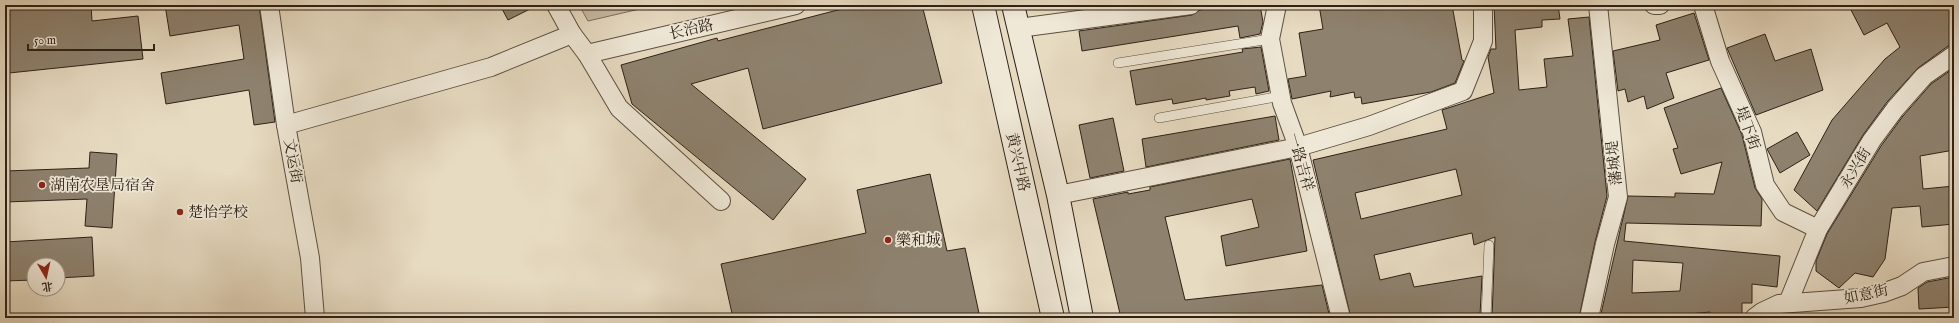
<svg xmlns="http://www.w3.org/2000/svg" width="1959" height="323" font-family="'IM FELL English','Noto Serif SC',serif">
  <style>
    .green { fill: #c8bba5; stroke: #7b6e5e }
    .building { fill: #8e826f; stroke: #2e2116; fill-rule: evenodd }
    .lines { fill: none; stroke-linecap: round; stroke-linejoin: round }
    .lane-casing { stroke: #5c5041; stroke-width: 10 }
    .street-casing { stroke: #5c5041; stroke-width: 20 }
    .secondary-casing { stroke: #2e2116; stroke-width: 24 }
    .lane { stroke: #efe8d7; stroke-width: 9 }
    .street { stroke: #efe8d7; stroke-width: 18 }
    .secondary { stroke: #efe8d7; stroke-width: 22 }
    .poi-dot { fill: #8f2418; stroke: #efe8d7; stroke-width: 1.5 }
    .labels { text-anchor: middle; stroke-width: 3.5; stroke-linejoin: round; paint-order: stroke }
    .street-label { font-size: 15px; fill: #2e2116; stroke: #efe8d7 }
    .poi-label { font-size: 15px; fill: #2e2116; stroke: #efe8d7; text-anchor: start }
  </style>
  <rect width="100%" height="100%" fill="#e7dbc2"/>
  <filter id="stains"><feTurbulence type="fractalNoise" baseFrequency=".005" numOctaves="4"/><feColorMatrix values="0 0 0 0 .2 0 0 0 0 .09 0 0 0 0 .02 0 0 0 .5 -.17"/></filter>
  <radialGradient id="worn" r=".72"><stop offset=".6" stop-color="#630" stop-opacity="0"/><stop offset="1" stop-color="#630" stop-opacity=".3"/></radialGradient>
  <path class="green" d="M579,5H657L588,21Z"/>
  <g class="building">
    <path d="M5,5H91L92,21L138,16L143,59L9,73L5,37Z"/>
    <path d="M165,5H259L275,122L254,125L249,90L166,104L161,73L244,59L239,25L170,36Z"/>
    <path d="M500,5H538L508,20Z"/>
    <path d="M857,5H922L942,83L763,129L748,68L691,84L806,179L773,220L632,104L621,65L717,38L718,41Z"/>
    <path d="M1075,5H1112L1076,10Z"/>
    <path d="M1228,5H1260L1263,22L1260,34L1240,38L1238,26L1082,51L1079,31L1192,15L1200,10Z"/>
    <path d="M1319,5H1452L1462,60L1464,61L1455,83L1431,92L1362,104L1361,97L1355,98L1354,92L1330,97L1331,91L1292,99L1288,79L1306,76L1299,33L1323,29Z"/>
    <path d="M1494,5H1558L1560,19L1542,20V27L1515,30L1519,90L1547,87L1544,59L1573,56L1568,19L1589,17L1607,196L1595,242L1579,318H1492L1495,237L1474,245L1472,233L1374,255L1380,280L1410,273L1414,287L1482,276L1480,315L1461,318H1351L1313,160L1447,129L1442,110L1494,93L1488,57L1491,49H1496ZM1456,169L1462,195L1361,219L1355,193Z"/>
    <path d="M1860,5H1954V45L1948,46L1918,68L1887,102L1863,135L1817,211L1794,190L1832,120L1885,59L1900,47L1887,23L1864,35L1851,10Z"/>
    <path d="M1694,13L1709,60L1666,73L1674,98L1647,109L1644,96L1628,102L1625,89L1618,91L1613,51L1660,40L1656,25Z"/>
    <path d="M1765,34L1775,61L1811,49L1823,90L1756,115L1727,48Z"/>
    <path d="M1261,47L1269,91L1256,94L1255,87L1229,91L1230,96L1206,100V98L1173,104L1172,99L1136,105L1130,71L1243,52L1242,49Z"/>
    <path d="M1954,68V150L1920,156L1923,189L1954,186V224L1922,227L1920,206L1892,208L1885,259L1873,277L1855,273L1839,288L1816,271V261L1827,234L1881,146L1903,116L1931,84Z"/>
    <path d="M1721,88L1742,135L1755,188L1762,199L1761,226L1626,223L1624,241L1780,256L1777,287L1752,284V303H1742V318H1710V312L1667,316V318H1600L1628,196L1675,197V193L1714,194L1722,162L1681,174L1673,149L1678,148L1664,108ZM1633,260L1683,263L1680,291L1632,293Z"/>
    <path d="M1275,116L1279,140L1146,167L1142,139Z"/>
    <path d="M1113,118L1124,171L1090,178L1079,125Z"/>
    <path d="M1797,132L1810,155L1780,173L1767,149Z"/>
    <path d="M90,152L117,154L112,228L85,226L87,199L5,202V171L89,168Z"/>
    <path d="M1290,159L1307,251L1226,266L1221,236L1259,227L1252,199L1165,217L1185,300L1322,285L1330,318H1121L1093,199L1128,192V194L1150,190V187Z"/>
    <path d="M930,174L947,251L965,248L980,318H733L721,264L866,233L857,190Z"/>
    <path d="M92,237L94,276L58,278V265H34V280L5,281V242Z"/>
    <path d="M1954,277V307L1919,309L1918,288L1927,282Z"/>
  </g>
  <g class="lines">
    <defs>
      <g id="lane">
        <path d="M1118,63L1270,39"/>
        <path d="M1159,118L1281,96"/>
        <path d="M1486,318L1489,245"/>
      </g>
      <g id="street">
        <path d="M269,5L286,125L310,258L315,318"/>
        <path d="M556,5L572,34L587,54L619,108L721,201"/>
        <path d="M1277,5L1270,39L1282,103L1298,147L1341,318"/>
        <path d="M1654,5H1660"/>
        <path d="M1703,5L1720,61L1752,132L1765,185L1783,212L1818,229"/>
        <path d="M1019,28L1191,5"/>
        <path d="M587,54L796,5"/>
        <path d="M286,125L491,67L572,34"/>
        <path d="M1058,195L1298,147L1369,126L1463,91L1483,41V5"/>
        <path d="M1788,303L1818,229L1872,140L1895,109L1924,76L1954,55"/>
        <path d="M1589,318L1605,244L1618,197L1598,5"/>
        <path d="M1754,318L1762,312L1779,304L1861,298L1883,293L1902,286L1923,272L1954,266"/>
      </g>
      <g id="secondary">
        <path d="M983,5L1053,318"/>
        <path d="M1013,5L1058,195L1082,318"/>
      </g>
    </defs>
    <use href="#lane" class="lane-casing"/>
    <use href="#street" class="street-casing"/>
    <use href="#secondary" class="secondary-casing"/>
    <use href="#lane" class="lane"/>
    <use href="#street" class="street"/>
    <use href="#secondary" class="secondary"/>
  </g>
  <g class="poi-dot">
    <circle cx="42" cy="185" r="4"/>
    <circle cx="180" cy="212" r="4"/>
    <circle cx="888" cy="240" r="4"/>
  </g>
  <g class="labels">
    <g class="street-label">
      <text transform="translate(691 29) rotate(-13)" y="5">长治路</text>
      <text transform="translate(1748 128) rotate(70)" y="5">堤下街</text>
      <text transform="translate(293 161) rotate(80)" y="5">文运街</text>
      <text transform="translate(1018 162) rotate(77)" y="5">黄兴中路</text>
      <text transform="translate(1301 162) rotate(74)" y="5">一路吉祥</text>
      <text transform="translate(1614 163) rotate(-96)" y="5">藩城堤</text>
      <text transform="translate(1855 168) rotate(-59)" y="5">永兴街</text>
      <text transform="translate(1866 294) rotate(-12)" y="5">如意街</text>
    </g>
    <g class="poi-label">
      <text x="50" y="190">湖南农垦局宿舍</text>
      <text x="188" y="217">楚怡学校</text>
      <text x="896" y="245">樂和城</text>
    </g>
  </g>
  <rect width="1959" height="323" fill="none" stroke="#e7dbc2" stroke-width="20"/>
  <rect x="6" y="6" width="1947" height="311" fill="none" stroke="#2e2116" stroke-width="2"/>
  <rect x="10" y="10" width="1939" height="303" fill="none" stroke="#2e2116"/>
  <g transform="translate(46 277) rotate(171)"><circle r="19" fill="#efe8d7" stroke="#a2988a"/>
  <path d="M0-3L7 15L0 10L-7 15Z" fill="#8f2418"/>
  <text y="-6" font-size="11" font-weight="bold" text-anchor="middle" fill="#2e2116">北</text>
  </g>
  <path d="M28 44v6h126v-6" fill="none" stroke="#2e2116" stroke-width="2"/>
  <text x="34" y="44" font-size="12" fill="#2e2116" stroke="#efe8d7" stroke-width="3" paint-order="stroke">50 m</text>
  <rect width="100%" height="100%" filter="url(#stains)"/>
  <rect width="100%" height="100%" fill="url(#worn)"/>
</svg>
